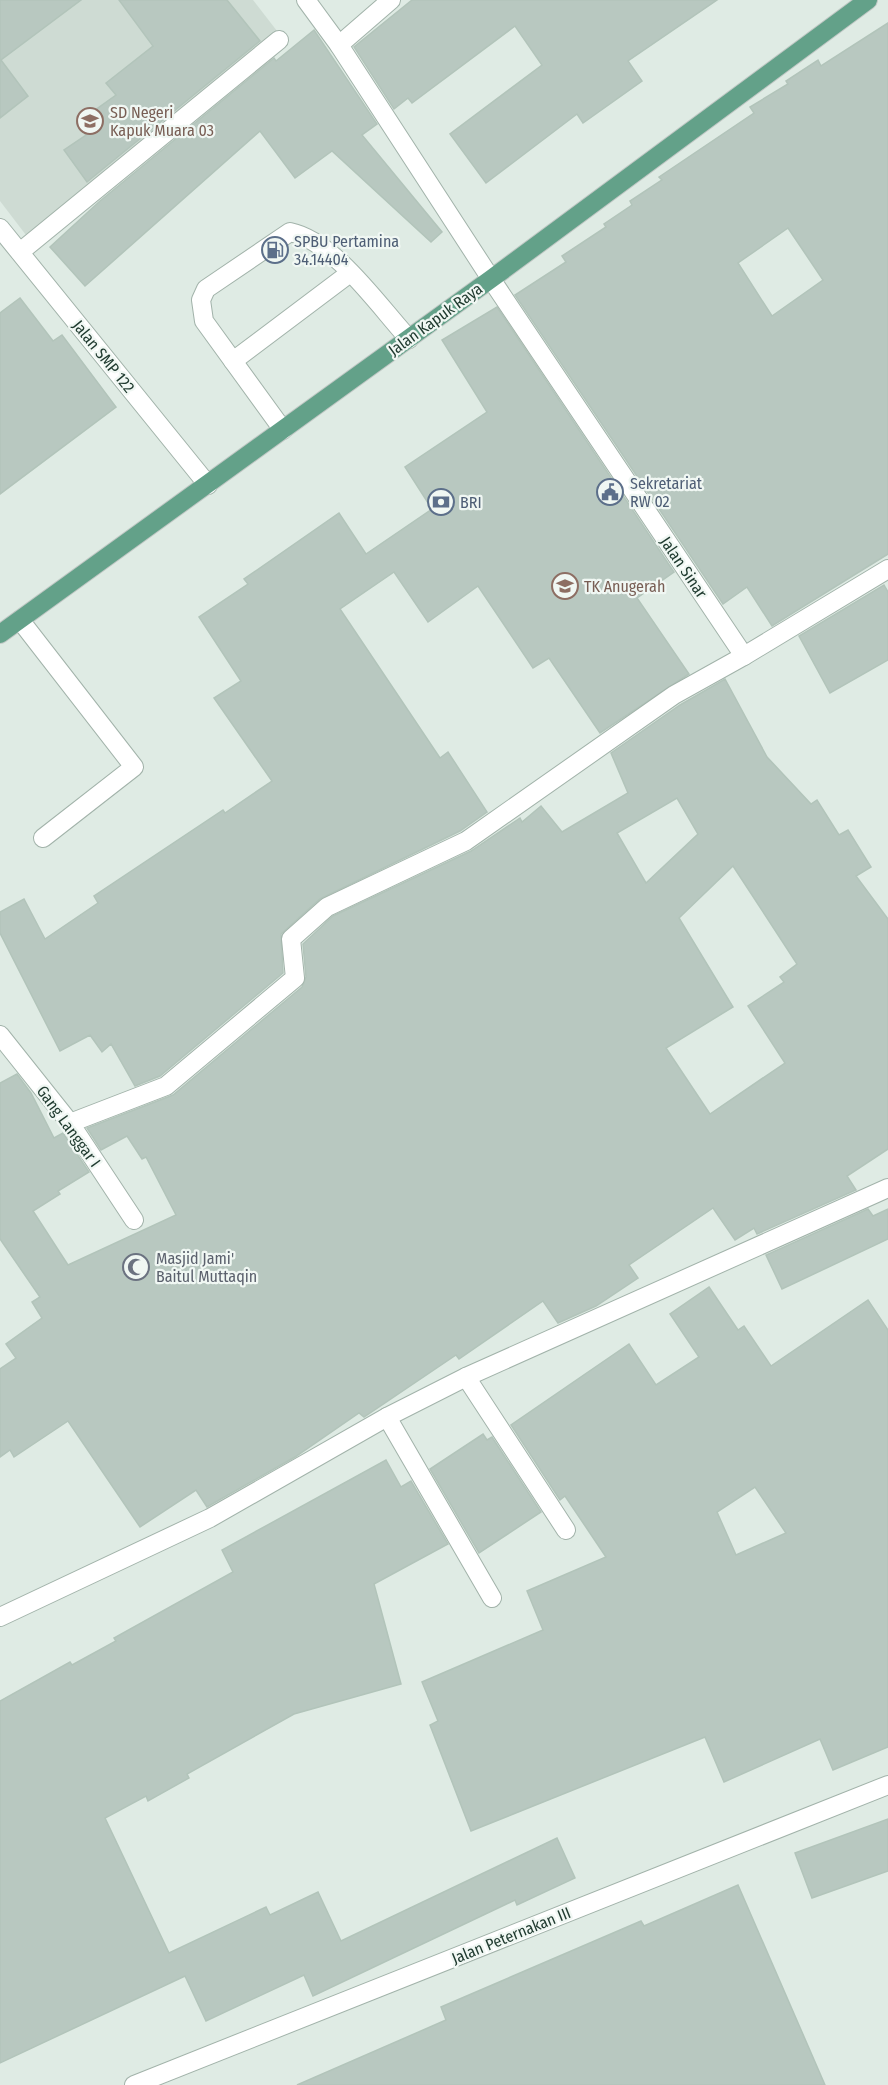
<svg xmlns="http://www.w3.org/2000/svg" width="888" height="2085" font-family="'Fira Sans Condensed',sans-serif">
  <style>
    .built { fill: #cedbd3 }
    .building { fill: #b8c8c0; stroke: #b2c4ba; stroke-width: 1.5; fill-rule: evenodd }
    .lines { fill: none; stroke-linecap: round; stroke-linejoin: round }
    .minor-casing { stroke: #a2b3aa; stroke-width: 20 }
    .major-casing { stroke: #c1c8c5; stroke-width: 20 }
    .minor { stroke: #fff; stroke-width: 18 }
    .major { stroke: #63a189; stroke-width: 18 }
    .labels { text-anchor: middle; stroke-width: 4.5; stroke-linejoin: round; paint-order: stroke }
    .education-label { font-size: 16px; fill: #785e54; stroke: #f0f7f3; text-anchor: start }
    .service-label { font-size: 16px; fill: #4e5e75; stroke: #f0f7f3; text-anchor: start }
    .street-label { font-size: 16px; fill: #203b30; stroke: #f0f7f3 }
    .worship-label { font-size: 16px; fill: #5b616d; stroke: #f0f7f3; text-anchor: start }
  </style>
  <rect width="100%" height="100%" fill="#dfebe4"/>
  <path class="built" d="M0,0H253L284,40L29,239L0,201Z"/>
  <g class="building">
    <path d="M0,0H81L1,60L28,96L0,118Z"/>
    <path d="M119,0H227L260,41L87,182L64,150L86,135L77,123L116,95L106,83L153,46Z"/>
    <path d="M412,0H717L628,61L642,81L583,123L577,114L486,183L450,134L542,65L515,26L412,103L408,98L394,109L354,47Z"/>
    <path d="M888,23V554L772,626L747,587L723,604L515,295L566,262L562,256L606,227L604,224L632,205L630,201L662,180L659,177L754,113L750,107L788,84L786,81L818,60L821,66ZM788,228L823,280L772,316L738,263Z"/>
    <path d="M314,30L377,124L362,135L442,232L431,242L332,151L295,178L260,131L85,286L50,247L100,201L274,58L276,61Z"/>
    <path d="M20,298L53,341L62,335L116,407L0,494V313Z"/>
    <path d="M497,307L674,572L637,598L689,674L600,733L549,658L533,668L478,586L428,622L394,572L340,609L440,758L448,752L487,812L460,831L320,899L281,934L283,973L160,1076L135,1086L111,1044L102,1052L90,1035L60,1051L0,933V912L24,899L45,939L98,903L94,896L223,810L225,813L272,781L214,698L241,681L199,617L248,584L244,579L339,513L366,554L432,509L405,467L487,412L442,340Z"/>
    <path d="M884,585L888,592V660L830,693L799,636Z"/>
    <path d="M725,679L767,757L811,804L817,800L839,835L848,830L871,867L856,876L888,919V1149L847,1176L856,1190L757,1234L754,1228L735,1240L713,1208L629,1265L638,1278L596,1306L558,1323L543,1301L459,1359L456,1355L364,1417L359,1413L295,1457L207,1507L196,1490L140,1527L68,1421L14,1457L10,1450L0,1457V1369L16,1358L6,1344L42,1318L32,1302L40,1297L0,1239V1083L17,1074L31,1093L54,1138L63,1133L89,1172L58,1191L60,1194L33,1211L68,1265L176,1215L146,1157L142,1159L127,1136L101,1150L87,1128L173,1095L302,987L306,977L303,944L333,916L471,851L520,818L522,822L541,806L562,832L628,793L611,753L680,705ZM677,798L698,834L646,883L617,833ZM733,866L797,964L780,977L784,982L748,1006L785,1063L710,1114L666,1048L733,1007L679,918Z"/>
    <path d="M868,1209L873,1216L888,1209V1239L782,1289L766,1255Z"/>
    <path d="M709,1287L738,1330L744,1326L771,1366L868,1300L888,1330V1747L833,1770L820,1739L724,1782L705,1737L471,1831L430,1725L438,1721L422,1682L543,1630L527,1591L606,1557L565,1496L560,1500L511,1425L629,1344L656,1385L699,1357L670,1314ZM755,1487L786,1533L736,1555L717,1512Z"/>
    <path d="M483,1434L487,1440L492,1437L541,1512L479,1553L430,1469Z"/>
    <path d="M386,1460L401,1487L411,1481L448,1544L374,1584L401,1684L294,1714L187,1774L189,1778L148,1801L146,1796L105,1818L169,1953L266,1907L270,1915L318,1892L341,1941L557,1838L575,1878L517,1905L515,1900L313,1996L304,1975L206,2021L185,1976L0,2063V1701L70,1662L72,1665L116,1641L114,1638L233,1572L222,1550Z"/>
    <path d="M888,1819V1871L812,1898L795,1853Z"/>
    <path d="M738,1885L825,2085H297L446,2020L441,2007L641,1921L644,1926Z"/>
  </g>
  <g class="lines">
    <defs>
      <g id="minor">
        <path d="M306,0L339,45L491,279L744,656"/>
        <path d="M339,45L391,0"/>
        <path d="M0,228L208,485"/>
        <path d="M20,252L279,40"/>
        <path d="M233,361L350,273"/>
        <path d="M283,430L204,321L201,300L206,289L290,232C334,241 378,305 409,339"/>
        <path d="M20,620L134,767L43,838"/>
        <path d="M0,1035L70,1123L134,1220"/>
        <path d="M70,1123L166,1086L295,978L291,939L327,907L466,841L674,695L744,656L888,569"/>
        <path d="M466,1377L566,1530"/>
        <path d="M387,1417L492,1598"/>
        <path d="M0,1617L210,1518L387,1417L466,1377L888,1188"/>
        <path d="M134,2085L888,1785"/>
      </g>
      <path id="major" d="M0,634L491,279L868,0"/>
    </defs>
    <use href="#minor" class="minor-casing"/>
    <use href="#major" class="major-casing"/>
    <use href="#minor" class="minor"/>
    <use href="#major" class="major"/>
  </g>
  <defs>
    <symbol id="school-ring" viewBox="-11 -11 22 22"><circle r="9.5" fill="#f0f7f3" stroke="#8d6e63" stroke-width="1.5"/><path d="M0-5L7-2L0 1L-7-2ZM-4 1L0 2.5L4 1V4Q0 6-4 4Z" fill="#8d6e63"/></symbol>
    <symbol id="fuel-ring" viewBox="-11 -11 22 22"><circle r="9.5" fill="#f0f7f3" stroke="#5c6f8a" stroke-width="1.5"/><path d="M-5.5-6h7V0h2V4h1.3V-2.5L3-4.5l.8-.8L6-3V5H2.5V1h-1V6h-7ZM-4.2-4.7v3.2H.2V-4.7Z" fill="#5c6f8a"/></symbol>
    <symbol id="civic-ring" viewBox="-11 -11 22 22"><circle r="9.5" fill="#f0f7f3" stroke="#5c6f8a" stroke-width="1.5"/><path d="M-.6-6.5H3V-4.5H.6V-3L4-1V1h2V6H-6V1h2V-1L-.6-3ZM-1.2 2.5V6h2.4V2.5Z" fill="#5c6f8a"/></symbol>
    <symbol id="bank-ring" viewBox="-11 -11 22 22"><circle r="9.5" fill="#f0f7f3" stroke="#5c6f8a" stroke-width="1.5"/><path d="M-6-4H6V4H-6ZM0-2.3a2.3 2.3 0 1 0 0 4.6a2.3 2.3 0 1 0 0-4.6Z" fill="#5c6f8a"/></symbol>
    <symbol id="mosque-ring" viewBox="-11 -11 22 22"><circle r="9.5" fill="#f0f7f3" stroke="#6b7280" stroke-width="1.5"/><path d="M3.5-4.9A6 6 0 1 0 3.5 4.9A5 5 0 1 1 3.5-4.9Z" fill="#6b7280"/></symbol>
  </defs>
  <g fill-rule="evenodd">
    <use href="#school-ring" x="75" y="106" width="30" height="30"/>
    <use href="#fuel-ring" x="260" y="235" width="30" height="30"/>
    <use href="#civic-ring" x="595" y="477" width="30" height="30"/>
    <use href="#bank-ring" x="426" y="487" width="30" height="30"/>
    <use href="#school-ring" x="550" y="571" width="30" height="30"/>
    <use href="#mosque-ring" x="121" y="1252" width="30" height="30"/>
  </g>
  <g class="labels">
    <g class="education-label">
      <text x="110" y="118">SD Negeri<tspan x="110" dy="18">Kapuk Muara 03</tspan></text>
      <text x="584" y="592">TK Anugerah</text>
    </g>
    <g class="service-label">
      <text x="294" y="247">SPBU Pertamina<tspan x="294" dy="18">34.14404</tspan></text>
      <text x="630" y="489">Sekretariat<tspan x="630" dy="18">RW 02</tspan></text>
      <text x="460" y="508">BRI</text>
    </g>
    <g class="street-label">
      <text transform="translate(435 319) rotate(-36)" y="6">Jalan Kapuk Raya</text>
      <text transform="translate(104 356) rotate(51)" y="6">Jalan SMP 122</text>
      <text transform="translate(684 567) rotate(56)" y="6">Jalan Sinar</text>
      <text transform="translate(69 1126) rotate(54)" y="6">Gang Langgar I</text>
      <text transform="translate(511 1935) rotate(-22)" y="6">Jalan Peternakan III</text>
    </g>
    <g class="worship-label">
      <text x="156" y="1264">Masjid Jami'<tspan x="156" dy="18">Baitul Muttaqin</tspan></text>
    </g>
  </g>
</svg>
